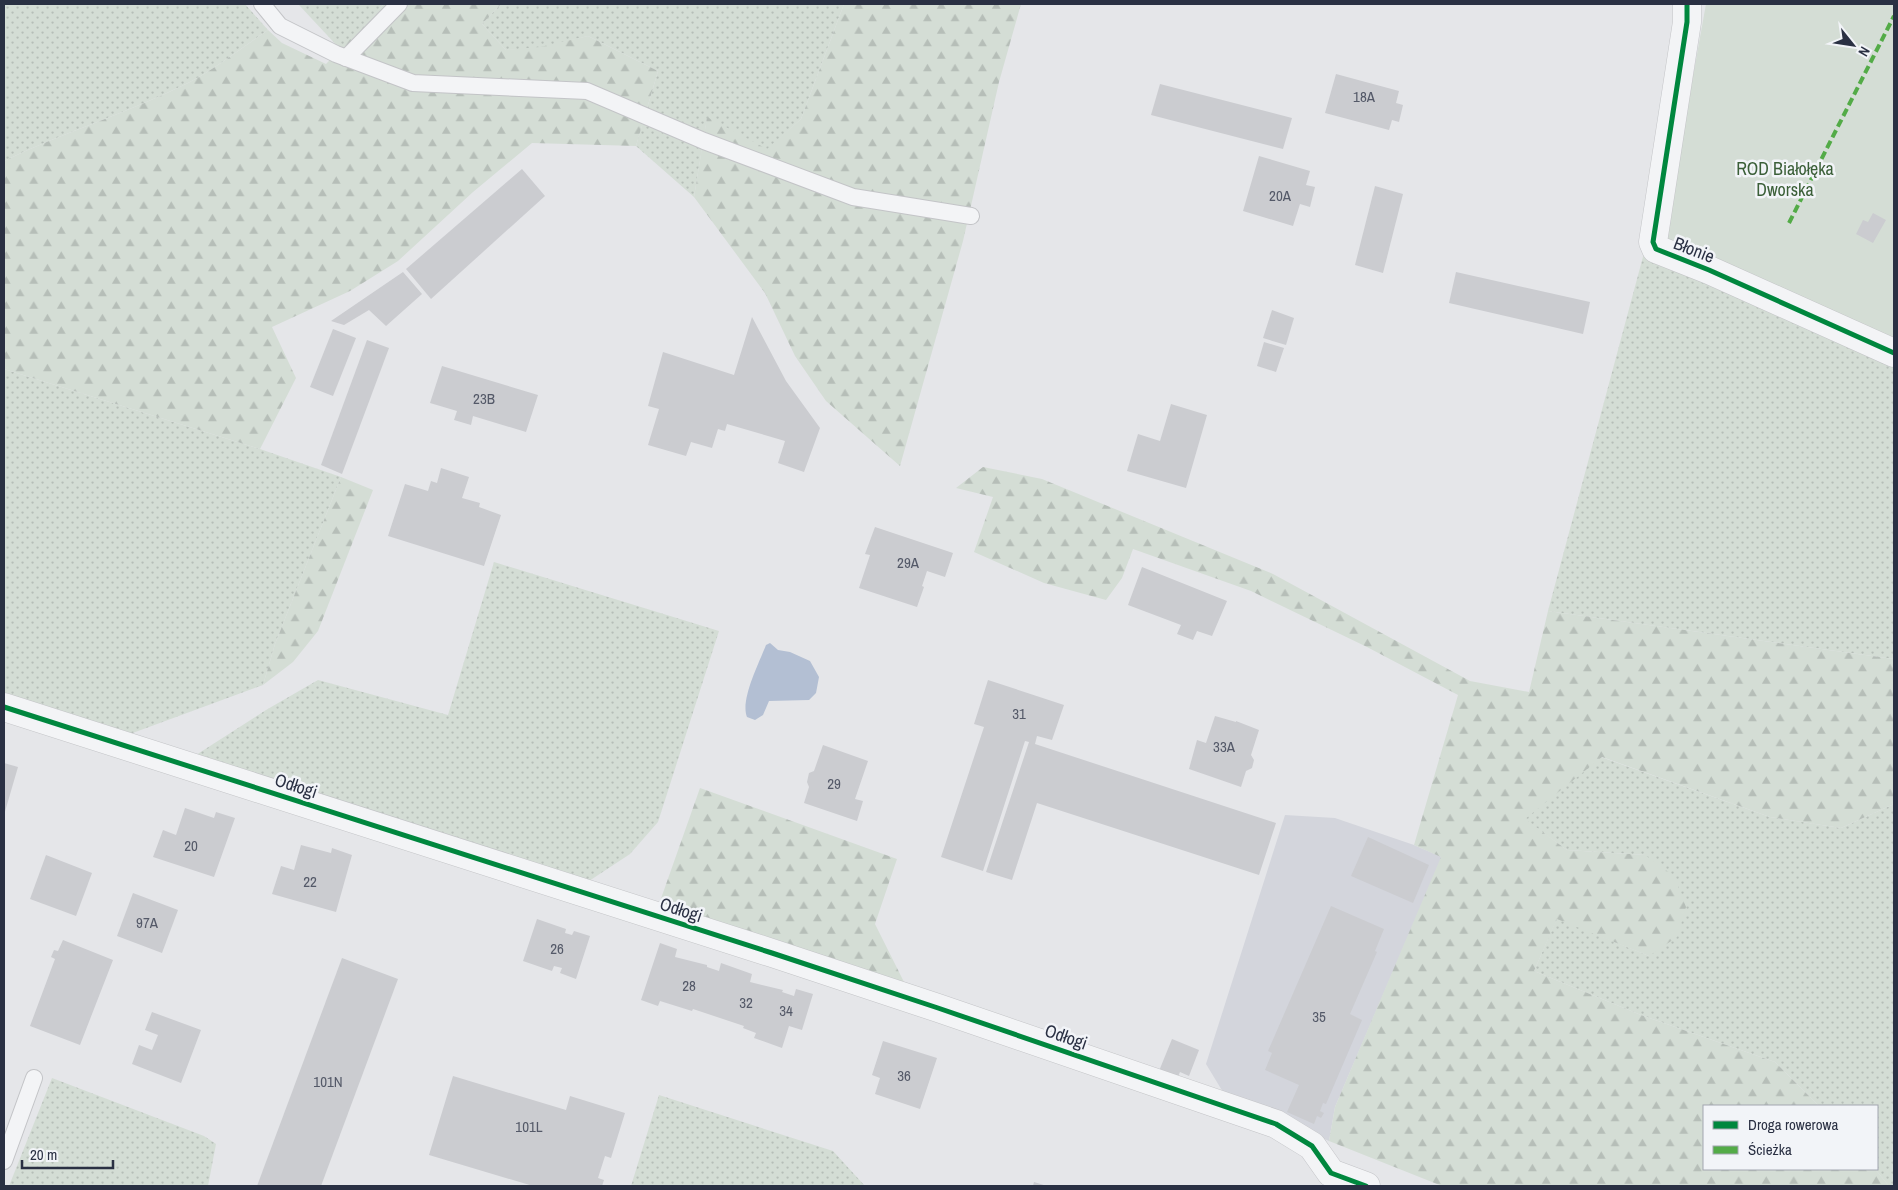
<svg xmlns="http://www.w3.org/2000/svg" width="1898" height="1190" font-family="'Archivo Narrow',sans-serif">
  <style>
    .built { fill: #d3d5dc }
    .grass { fill: url(#grass-dots) }
    .forest { fill: url(#forest-firs) }
    .garden { fill: #d4ddd5 }
    .water { fill: #b3bfd3 }
    .building { fill: #cbccd0 }
    .lines { fill: none; stroke-linecap: round; stroke-linejoin: round }
    .lane-casing { stroke: #c3c4c7; stroke-width: 18 }
    .street-casing { stroke: #c3c4c7; stroke-width: 29 }
    .lane { stroke: #f3f4f6; stroke-width: 16 }
    .street { stroke: #f3f4f6; stroke-width: 28 }
    .quiet { stroke: #53ab47; stroke-width: 4; stroke-dasharray: 8 4; stroke-linecap: butt }
    .cycleway-casing { stroke: #f2f4f8; stroke-width: 8 }
    .cycleway { stroke: #00873e; stroke-width: 5 }
    .labels { text-anchor: middle; stroke-width: 5; stroke-linejoin: round; paint-order: stroke }
    .number-label { font-size: 15px; fill: #545968 }
    .park-label { font-size: 18px; fill: #3b5f38; stroke: #f2f4f8 }
    .street-label { font-size: 18px; fill: #2a3043; stroke: #f2f4f8 }
  </style>
  <defs>
    <pattern id="grass-dots" width="8" height="8" patternUnits="userSpaceOnUse" patternTransform="scale(1.25)"><rect width="8" height="8" fill="#d4ddd5"/><path d="M2 2h.1M6 6h.1" fill="none" stroke="#b6beb8" stroke-width="1.8" stroke-linecap="round"/></pattern>
    <pattern id="forest-firs" width="22" height="20" patternUnits="userSpaceOnUse" patternTransform="scale(1.25)"><rect width="22" height="20" fill="#d4ddd5"/><path d="M5 1l3.5 6h-7zM16 11l3.5 6h-7z" fill="#b6beb8"/></pattern>
  </defs>
  <rect width="100%" height="100%" fill="#e5e6e9"/>
  <path class="built" d="M1285,815L1335,818L1414,845L1442,857L1335,1107L1329,1141L1226,1097L1206,1064Z"/>
  <g class="grass">
    <path d="M4,4H245L268,30C243,47 214,70 188,83C128,113 64,132 4,161Z"/>
    <path d="M298,4H384L341,50Z"/>
    <path d="M501,4H844L801,119L767,150L707,118L694,197L636,146L658,71L588,36L540,48L506,50L482,24Z"/>
    <path d="M1644,253L1894,362V659L1548,611Z"/>
    <path d="M4,369L260,449L341,477L275,644L263,685L130,734L4,693Z"/>
    <path d="M494,562L719,631L658,822L630,854L586,883L196,755L266,710L318,680L448,715Z"/>
    <path d="M1601,757L1770,817L1841,828L1894,804V1186H1889L1875,1169H1877V1106H1819L1775,1062L1641,1015L1534,971L1557,918L1649,956L1645,855L1567,850L1524,819Z"/>
    <path d="M52,1078L204,1136L216,1144L208,1186H9Z"/>
    <path d="M659,1095L833,1151L865,1186H631Z"/>
  </g>
  <g class="forest">
    <path d="M384,4H501L482,24L506,50L540,47L588,36L658,71L636,146L532,143L473,192L398,261L350,291L272,327L296,378L260,449L4,369V161C64,132 128,113 188,83C214,70 243,47 268,30L282,43L326,64Z"/>
    <path d="M844,4H1021L999,82L963,241L900,466L826,401L795,356L765,293L694,197L707,117L767,149L801,119Z"/>
    <path d="M983,467L1042,479L1273,574L1470,681L1529,692L1548,611L1894,659V804L1841,828L1770,817L1602,757L1525,819L1567,850L1645,855L1674,876L1686,907L1677,937L1649,956L1557,919L1534,971L1641,1015L1775,1062L1819,1106H1704V1169H1875L1889,1186H1442L1329,1141L1335,1107L1441,857L1414,845L1458,695L1367,647L1251,591L1133,549L1122,578L1106,600L1044,583L974,552L993,497L956,488Z"/>
    <path d="M341,477L373,490L318,631L293,662L263,685L275,644Z"/>
    <path d="M700,788L897,859L875,924L904,982L658,907Z"/>
  </g>
  <path class="garden" d="M1706,4H1894V347L1663,244Z"/>
  <path class="water" d="M770,643L778,650L790,652L810,661L819,677L816,693L809,700L769,701L763,715L755,720L747,717C740,700 759,663 766,645Z"/>
  <g class="building">
    <path d="M1336,74L1399,91L1396,103L1403,105L1399,122L1392,120L1389,130L1325,113Z"/>
    <path d="M1160,84L1292,118L1283,149L1151,115Z"/>
    <path d="M1259,156L1310,171L1306,185L1315,187L1310,207L1300,204L1293,226L1243,211Z"/>
    <path d="M522,169L545,196L431,299L406,269Z"/>
    <path d="M1375,186L1403,194L1383,273L1355,265Z"/>
    <path d="M1873,213L1886,220L1873,243L1856,234L1863,220L1868,222Z"/>
    <path d="M403,272L422,294L386,326L369,310L344,325L331,321Z"/>
    <path d="M1456,272L1590,302L1583,334L1449,303Z"/>
    <path d="M1272,310L1294,318L1286,345L1263,338Z"/>
    <path d="M752,317L786,381L820,428L804,472L778,463L785,441L727,424L725,431L718,429L712,448L691,442L686,456L648,445L659,409L648,406L663,352L734,375Z"/>
    <path d="M333,329L356,338L333,396L310,387Z"/>
    <path d="M367,340L389,348L342,474L321,465Z"/>
    <path d="M1264,342L1284,348L1276,372L1257,366Z"/>
    <path d="M442,366L538,395L526,432L473,416L471,425L454,420L457,411L430,403Z"/>
    <path d="M1171,404L1207,415L1186,488L1127,471L1138,434L1160,441Z"/>
    <path d="M441,468L469,477L462,498L480,503L479,507L501,515L484,566L388,536L405,484L428,491L431,481L437,483Z"/>
    <path d="M875,527L953,553L945,577L927,571L922,586L924,587L917,607L859,588L870,555L865,554Z"/>
    <path d="M1142,567L1227,601L1212,636L1197,631L1193,640L1177,634L1181,625L1128,605Z"/>
    <path d="M988,680L1064,705L1052,740L1037,736L1035,744L1276,823L1259,875L1037,803L1012,880L986,872L1029,742L1025,741L983,871L941,857L984,727L974,724Z"/>
    <path d="M1215,716L1236,722V721L1259,730L1251,755L1254,760L1252,768L1246,771L1241,787L1189,769L1197,740L1206,743Z"/>
    <path d="M823,745L868,761L855,799L863,801L857,821L804,803L809,787L807,782L809,773L814,771Z"/>
    <path d="M4,763L18,767L4,815Z"/>
    <path d="M185,808L214,818L216,812L235,818L214,877L153,857L163,830L176,835Z"/>
    <path d="M1368,837L1429,865L1413,903L1351,876Z"/>
    <path d="M301,845L331,853L332,848L352,855L336,912L272,894L281,866L294,870Z"/>
    <path d="M46,855L92,873L76,916L30,899Z"/>
    <path d="M133,893L178,910L162,953L117,936Z"/>
    <path d="M1331,906L1384,929L1375,951L1377,952L1350,1014L1362,1020L1326,1104L1323,1103L1320,1111L1324,1113L1321,1118L1317,1116L1314,1124L1287,1112L1299,1085L1265,1070L1272,1053L1268,1051Z"/>
    <path d="M537,919L566,929L565,933L572,935L574,931L590,936L576,979L560,973L562,968L554,966L552,971L523,961Z"/>
    <path d="M63,940L113,960L80,1045L30,1026L55,959L51,957L54,950L58,951Z"/>
    <path d="M660,943L677,949L675,957L707,965V967L719,971L721,963L752,974L750,982L783,990L782,992L794,996L796,989L813,994L802,1030L789,1026L782,1048L754,1038L756,1033L743,1028L744,1026L693,1009L692,1011L660,1001L658,1006L641,1000Z"/>
    <path d="M342,958L398,979L321,1186H257Z"/>
    <path d="M152,1012L201,1030L181,1083L132,1064L139,1045L152,1050L158,1035L145,1030Z"/>
    <path d="M1172,1039L1199,1050L1189,1076L1180,1072L1177,1079L1159,1071Z"/>
    <path d="M883,1041L937,1058L920,1109L875,1094L880,1078L872,1075Z"/>
    <path d="M453,1076L566,1110L570,1096L625,1113L611,1158L605,1156L598,1178L604,1180L602,1186H533L429,1155Z"/>
    <path d="M1034,1182L1047,1186H1033Z"/>
  </g>
  <g class="lines">
    <defs>
      <g id="lane">
        <path d="M262,4L280,26L336,54L413,83L587,91L704,141L853,197L971,216"/>
        <path d="M346,58L399,4"/>
        <path d="M4,1161L34,1078"/>
      </g>
      <g id="street">
        <path d="M1687,4V22L1653,242L1656,249L1709,270L1894,353"/>
        <path d="M4,707L772,953L938,1008L1276,1124L1312,1146L1331,1173L1366,1186"/>
      </g>
    </defs>
    <use href="#lane" class="lane-casing"/>
    <use href="#street" class="street-casing"/>
    <use href="#lane" class="lane"/>
    <use href="#street" class="street"/>
    <path class="quiet" d="M1789,223L1894,16"/>
    <defs>
      <g id="cycleway">
        <path d="M1687,4V22L1653,242L1656,249L1709,270L1894,353"/>
        <path d="M4,707L772,953L938,1008L1276,1124L1312,1146L1331,1173L1366,1186"/>
      </g>
    </defs>
    <use href="#cycleway" class="cycleway-casing"/>
    <use href="#cycleway" class="cycleway"/>
  </g>
  <g class="labels">
    <g class="number-label">
      <text x="1364" y="102">18A</text>
      <text x="1280" y="201">20A</text>
      <text x="484" y="404">23B</text>
      <text x="908" y="568">29A</text>
      <text x="1019" y="719">31</text>
      <text x="1224" y="752">33A</text>
      <text x="834" y="789">29</text>
      <text x="191" y="851">20</text>
      <text x="310" y="887">22</text>
      <text x="147" y="928">97A</text>
      <text x="557" y="954">26</text>
      <text x="689" y="991">28</text>
      <text x="746" y="1008">32</text>
      <text x="786" y="1016">34</text>
      <text x="1319" y="1022">35</text>
      <text x="904" y="1081">36</text>
      <text x="328" y="1087">101N</text>
      <text x="529" y="1132">101L</text>
    </g>
    <g class="park-label">
      <text x="1785" y="175">ROD Białołęka<tspan x="1785" dy="21">Dworska</tspan></text>
    </g>
    <g class="street-label">
      <text transform="translate(1694 250) rotate(21)" y="6">Błonie</text>
      <text transform="translate(296 786) rotate(18)" y="6">Odłogi</text>
      <text transform="translate(681 910) rotate(18)" y="6">Odłogi</text>
      <text transform="translate(1066 1037) rotate(19)" y="6">Odłogi</text>
    </g>
  </g>
  <rect width="1898" height="1190" fill="none" stroke="#2a3043" stroke-width="10"/>
  <rect x="1703" y="1105" width="175" height="65" fill="#f2f4f8" stroke="#a2a6b0"/>
  <rect x="1713" y="1121" width="25" height="8" fill="#00873e" stroke="#a2a6b0"/>
  <text x="1748" y="1130" font-size="15" fill="#2a3043">Droga rowerowa</text>
  <rect x="1713" y="1146" width="25" height="8" fill="#53ab47" stroke="#a2a6b0"/>
  <text x="1748" y="1155" font-size="15" fill="#2a3043">Ścieżka</text>
  <g transform="translate(1853 45) rotate(120)" stroke="#f2f4f8" stroke-width="4" paint-order="stroke">
  <path d="M0-4L9 19L0 12L-9 19Z" fill="#2a3043"/>
  <text y="-8" font-size="14" font-weight="bold" text-anchor="middle" fill="#2a3043">N</text>
  </g>
  <path d="M22 1160v8h91v-8" fill="none" stroke="#2a3043" stroke-width="2.5"/>
  <text x="30" y="1160" font-size="15" fill="#2a3043" stroke="#f2f4f8" stroke-width="4" paint-order="stroke">20 m</text>
</svg>
